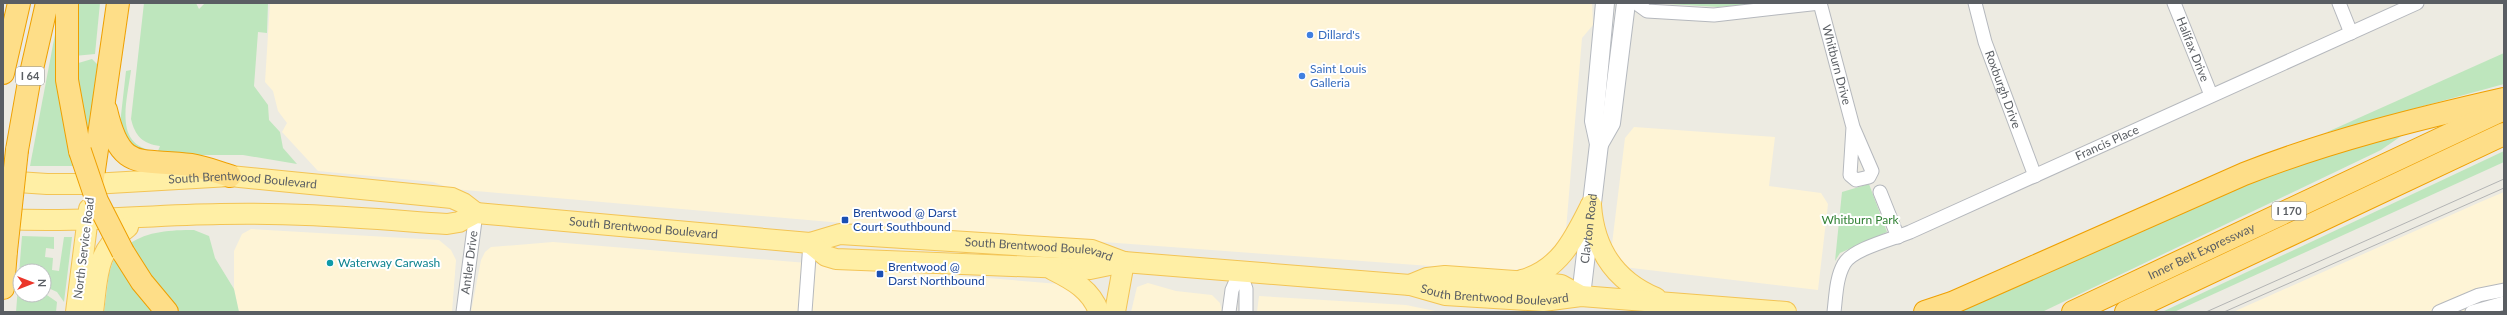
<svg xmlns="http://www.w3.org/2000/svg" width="2507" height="315" font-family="Lato,sans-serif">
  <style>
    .commercial { fill: #fef4d6 }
    .green { fill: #bee6bd }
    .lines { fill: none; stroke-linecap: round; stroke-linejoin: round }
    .minor-casing { stroke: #b5b8bd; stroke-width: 15 }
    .secondary-casing { stroke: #b5b9bf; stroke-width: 20 }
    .primary-casing { stroke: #f3c455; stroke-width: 22 }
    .motorway-casing { stroke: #efa000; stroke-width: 24 }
    .minor { stroke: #fff; stroke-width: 13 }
    .secondary { stroke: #fff; stroke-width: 18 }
    .primary { stroke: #ffefa5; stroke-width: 20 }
    .motorway { stroke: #fede88; stroke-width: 22 }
    .tram { stroke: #b3b4b4; stroke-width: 1 }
    .motorway-bridge-casing { stroke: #efa000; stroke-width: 24; stroke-linecap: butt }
    .motorway-bridge { stroke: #fede88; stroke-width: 22 }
    .shop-dot { fill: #3f7fe0; stroke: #fff; stroke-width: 1.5 }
    .transit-dot { fill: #1a4fb4; stroke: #fff; stroke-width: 1.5 }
    .culture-dot { fill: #0f9aa8; stroke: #fff; stroke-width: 1.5 }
    .labels { text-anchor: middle; stroke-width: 4; stroke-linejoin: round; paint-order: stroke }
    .shield { fill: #fff; stroke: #8c8e92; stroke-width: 1 }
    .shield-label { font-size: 11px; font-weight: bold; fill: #5a5e63 }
    .shop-label { font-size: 12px; fill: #366cbe; stroke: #fff; text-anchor: start }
    .street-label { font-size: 12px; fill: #5a5e63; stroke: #fff }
    .transit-label { font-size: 12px; fill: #164399; stroke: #fff; text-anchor: start }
    .park-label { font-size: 12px; fill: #328235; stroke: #fff }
    .culture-label { font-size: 12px; fill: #0d838f; stroke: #fff; text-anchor: start }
  </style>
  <rect width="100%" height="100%" fill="#edebe2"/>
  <g class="commercial">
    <path d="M270,3H1592L1593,25L1582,38L1566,230L1562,242L1541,263L1526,269L1498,271L831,222L453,189L433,182L318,171L282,132L287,123L278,111L273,91L265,82Z"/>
    <path d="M1634,127L1775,137L1769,186L1821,193L1828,204L1818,290L1623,267L1611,252L1625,138Z"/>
    <path d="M2504,192V312H2233L2478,203Z"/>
    <path d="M251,229L439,240L451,250L456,260L452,312H239L234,289V251L242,234Z"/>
    <path d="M553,242L1059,284L1071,287L1093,312H471L481,260L485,252L491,247Z"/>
    <path d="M1148,283L1176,291L1212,295L1220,303L1222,312H1131L1137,287Z"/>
    <path d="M1259,296L1406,305L1440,312H1257Z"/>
  </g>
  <g class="green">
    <path d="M75,3H100L95,54L74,56Z"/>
    <path d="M144,3H196L199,9L205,3H268L267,33L258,32L254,86L268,105L269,120L280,132L283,148L297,164L243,155H156L135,148L128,141L120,124L126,71L131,70C127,102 112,148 158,151L160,146C143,144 135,136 131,119Z"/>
    <path d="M1651,3H1763L1718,7Z"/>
    <path d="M56,29L78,166H30Z"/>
    <path d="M2504,53V84L2325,133Z"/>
    <path d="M92,59L100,67L91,136L86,135L75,64Z"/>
    <path d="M2407,132L2381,150L2042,312H1959L1952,309L2270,168Z"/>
    <path d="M2504,151V162L2174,312H2162Z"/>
    <path d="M1869,184L1887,232L1840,253L1835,261L1842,192Z"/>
    <path d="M194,230L209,236L215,258L234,289L239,312H180L151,277L129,244C148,231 171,230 194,230Z"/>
    <path d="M22,236L54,237V249L46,248L45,257L53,258L52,270L59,271L64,237H72L64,302L57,292L44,286V271H20V295H44V293L57,302L56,312H16Z"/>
    <path d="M116,253L157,312H104L109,273Z"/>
  </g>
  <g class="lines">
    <defs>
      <g id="minor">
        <path d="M1636,3L1647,11L1714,15L1820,3"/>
        <path id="s1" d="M1820,3L1853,127L1850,175L1856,180L1869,177L1872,171L1853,127"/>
        <path id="s2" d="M1975,3L1985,42L2035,176"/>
        <path id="s3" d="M2174,3L2211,95"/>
        <path d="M2339,3L2351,33"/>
        <path d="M1880,192L1898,237"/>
        <path d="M1240,272L1246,289V312"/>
        <path id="s4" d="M463,312L476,213"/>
        <path d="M805,312L810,243"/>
        <path d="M1229,312L1232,290L1240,272"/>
        <path id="s5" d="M1834,312C1836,296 1836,278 1844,264C1852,249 1893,239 1910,232L2417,3"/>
        <path d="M2439,312L2479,295L2504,290"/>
        <path d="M2472,312L2504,303"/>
      </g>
      <g id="secondary">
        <path d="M1599,144L1611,123L1626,3"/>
        <path id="s6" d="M1581,296L1599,144L1594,121L1605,3"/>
      </g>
      <g id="primary">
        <path id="s7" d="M3,181L47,184H92L230,176L452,198L463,203L476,213"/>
        <path d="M1591,205C1594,249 1615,281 1656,298"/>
        <path id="s8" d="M3,219C77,223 147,215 220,214C296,212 372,219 447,224L459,222L476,213L810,243L840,234L1092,250L1124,262L1410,285L1445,295L1543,301L1581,296L1786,312"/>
        <path d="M810,243L826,256L836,259L1090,269L1124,262"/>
        <path d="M1053,270C1073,280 1091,290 1099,312"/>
        <path d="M1522,280C1560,270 1575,237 1591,205"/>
        <path d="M1410,285L1427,278L1445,276L1544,283L1561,285L1581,296"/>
        <path d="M76,312L89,209"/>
        <path d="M93,312C98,275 95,252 128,227"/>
        <path d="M1115,312L1124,262"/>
      </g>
      <g id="motorway">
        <path d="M67,3V80L80,151"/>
        <path d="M3,73L19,3"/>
        <path d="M106,110C121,174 140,158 191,165C204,167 217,172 230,176"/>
        <path d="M17,150L29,82L47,3"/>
        <path d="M92,184L118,3"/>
        <path d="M123,252L142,282L167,312"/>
        <path d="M3,288L6,251"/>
        <path d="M1925,312L1952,303L2244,174C2328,141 2416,119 2504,99"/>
        <path id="s9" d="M2073,312L2504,109"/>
        <path d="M2126,312L2504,134"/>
      </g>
    </defs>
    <use href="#minor" class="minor-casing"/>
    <use href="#secondary" class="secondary-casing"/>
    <use href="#primary" class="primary-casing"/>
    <use href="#motorway" class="motorway-casing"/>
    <use href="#minor" class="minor"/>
    <use href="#secondary" class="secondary"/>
    <use href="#primary" class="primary"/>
    <use href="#motorway" class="motorway"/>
    <g class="tram">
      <path d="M2206,312L2504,179"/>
      <path d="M2224,312L2504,188"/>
    </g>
    <defs>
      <g id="motorway-bridge">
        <path d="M80,151L97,201L123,252"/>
        <path d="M6,251L17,150"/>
      </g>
    </defs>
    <use href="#motorway-bridge" class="motorway-bridge-casing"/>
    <use href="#motorway-bridge" class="motorway-bridge"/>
  </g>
  <g class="shop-dot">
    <circle cx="1310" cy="35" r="4"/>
    <circle cx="1302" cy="76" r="4"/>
  </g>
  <g class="transit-dot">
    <rect x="841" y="216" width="8" height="8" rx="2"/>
    <rect x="876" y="270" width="8" height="8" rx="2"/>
  </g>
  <circle class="culture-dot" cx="330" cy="263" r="4"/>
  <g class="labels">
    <g class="shield">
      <rect x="16" y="67" width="28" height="18" rx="3"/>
      <rect x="2272" y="202" width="34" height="18" rx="3"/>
    </g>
    <g class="shield-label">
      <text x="30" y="80">I 64</text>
      <text x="2289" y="215">I 170</text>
    </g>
    <g class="shop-label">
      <text x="1318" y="39">Dillard's</text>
      <text x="1310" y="73">Saint Louis<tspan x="1310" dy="14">Galleria</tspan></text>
    </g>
    <g class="street-label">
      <text dy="4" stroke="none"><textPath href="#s3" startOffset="50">Halifax Drive</textPath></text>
      <text dy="4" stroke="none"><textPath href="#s1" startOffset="64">Whitburn Drive</textPath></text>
      <text dy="4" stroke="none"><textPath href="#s2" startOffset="91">Roxburgh Drive</textPath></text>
      <text dy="4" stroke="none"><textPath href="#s5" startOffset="340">Francis Place</textPath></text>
      <text dy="4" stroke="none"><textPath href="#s7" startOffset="240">South Brentwood Boulevard</textPath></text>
      <text dy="4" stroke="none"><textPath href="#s8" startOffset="644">South Brentwood Boulevard</textPath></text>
      <text dy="4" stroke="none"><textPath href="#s6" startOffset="68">Clayton Road</textPath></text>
      <text transform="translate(84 248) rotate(-83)" y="4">North Service Road</text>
      <text dy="4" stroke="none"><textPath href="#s8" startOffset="1042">South Brentwood Boulevard</textPath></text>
      <text dy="4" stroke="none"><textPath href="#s9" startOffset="142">Inner Belt Expressway</textPath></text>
      <text dy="4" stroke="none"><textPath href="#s4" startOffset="50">Antler Drive</textPath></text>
      <text dy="4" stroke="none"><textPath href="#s8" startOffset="1502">South Brentwood Boulevard</textPath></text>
    </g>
    <g class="transit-label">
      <text x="853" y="217">Brentwood @ Darst<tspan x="853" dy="14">Court Southbound</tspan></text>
      <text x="888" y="271">Brentwood @<tspan x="888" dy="14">Darst Northbound</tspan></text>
    </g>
    <g class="park-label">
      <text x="1860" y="224">Whitburn Park</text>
    </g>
    <g class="culture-label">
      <text x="338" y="267">Waterway Carwash</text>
    </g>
  </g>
  <rect width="2507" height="315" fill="none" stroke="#5a5e63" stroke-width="8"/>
  <g transform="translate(32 283) rotate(90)"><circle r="19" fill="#ffffff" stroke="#bdbfc1"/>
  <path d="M0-3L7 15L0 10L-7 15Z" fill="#eb362a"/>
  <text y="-6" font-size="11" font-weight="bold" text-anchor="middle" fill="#5a5e63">N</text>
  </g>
</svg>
